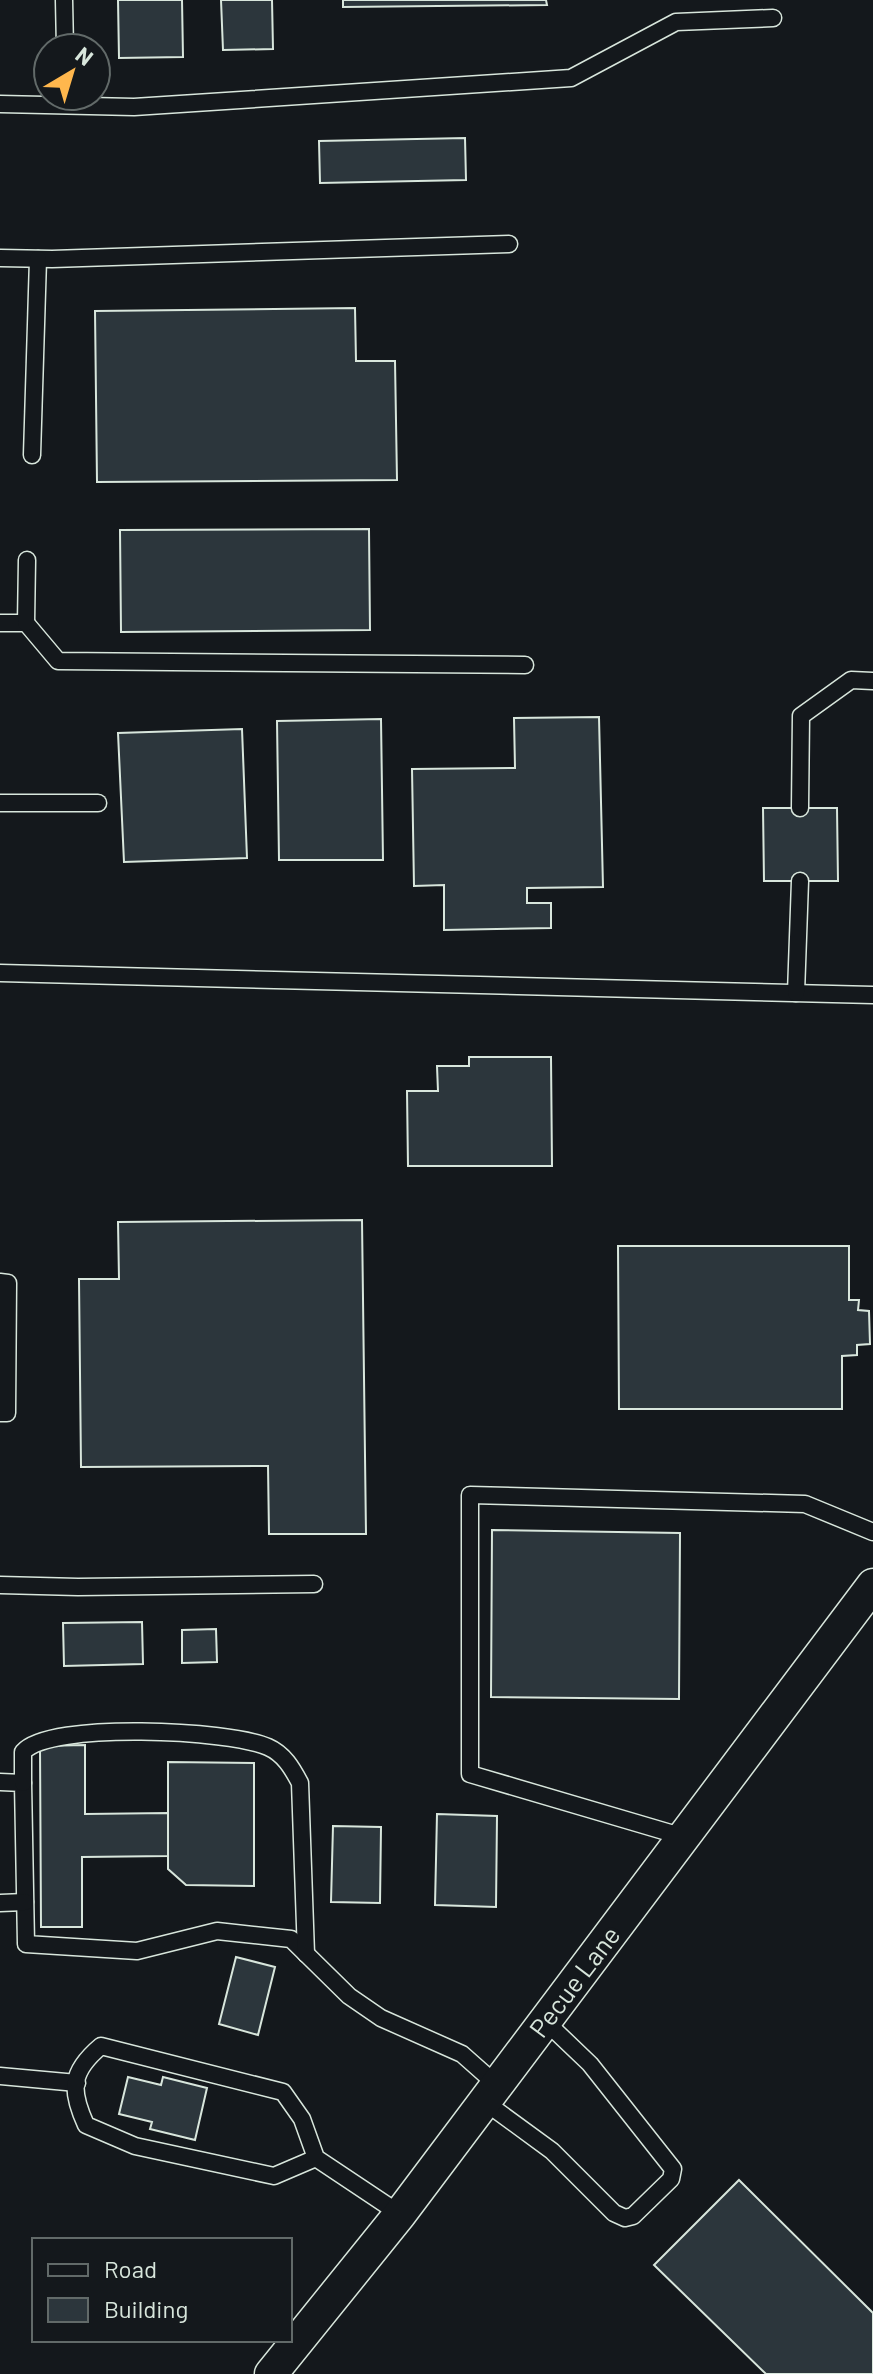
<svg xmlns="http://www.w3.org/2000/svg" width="873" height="2374" font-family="Barlow,sans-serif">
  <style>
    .building { fill: #2c363c; stroke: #d8e6dc; stroke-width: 2 }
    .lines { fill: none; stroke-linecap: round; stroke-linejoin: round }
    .lane-casing { stroke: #d8e6dc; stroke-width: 19 }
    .street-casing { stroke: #d8e6dc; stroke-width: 35 }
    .lane { stroke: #14181c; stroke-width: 16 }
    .street { stroke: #14181c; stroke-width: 32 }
    .labels { text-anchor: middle; stroke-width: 6; stroke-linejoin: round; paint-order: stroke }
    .street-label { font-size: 26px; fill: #d8e6dc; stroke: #14181c }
  </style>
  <rect width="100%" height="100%" fill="#14181c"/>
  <g class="building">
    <path d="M118,0H182L183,57L119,58Z"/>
    <path d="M221,0H272L273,49L223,50Z"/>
    <path d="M343,0H546L547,5L343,7Z"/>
    <path d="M465,138L466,180L320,183L319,141Z"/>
    <path d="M355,308L356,361H395L397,480L97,482L95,311Z"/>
    <path d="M369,529L370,630L121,632L120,530Z"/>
    <path d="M599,717L603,887L527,888V903H551V928L444,930V885L414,886L412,769L515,768L514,718Z"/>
    <path d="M381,719L383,860H279L277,721Z"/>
    <path d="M242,729L247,858L124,862L118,733Z"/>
    <path d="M763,808H837L838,881H764Z"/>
    <path d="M469,1057H551L552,1166H408L407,1091H438L437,1066H469Z"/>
    <path d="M362,1220L366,1534H269L268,1466L81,1467L79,1279H119L118,1222Z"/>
    <path d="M618,1246H849V1300H859L858,1310L869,1311L870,1344L857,1345V1355L842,1356V1409H619Z"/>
    <path d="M492,1530L680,1533L679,1699L491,1697Z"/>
    <path d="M142,1622L143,1664L64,1666L63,1623Z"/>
    <path d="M216,1629L217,1662L182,1663V1630Z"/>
    <path d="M85,1745V1814L168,1813V1856L82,1857V1927H41L40,1746Z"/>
    <path d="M168,1762L254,1763V1886L186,1885L168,1869Z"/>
    <path d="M437,1814L497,1816L496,1907L435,1905Z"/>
    <path d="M333,1826L381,1827L380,1903L331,1902Z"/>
    <path d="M236,1957L275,1967L258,2035L219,2024Z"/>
    <path d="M128,2077L161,2085L163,2077L207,2088L195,2140L150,2129L152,2122L119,2114Z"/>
    <path d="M739,2180L873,2313V2374H766L654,2265Z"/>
  </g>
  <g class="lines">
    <defs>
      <g id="lane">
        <path d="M64,0L65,48"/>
        <path d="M0,104L134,107L571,78L676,22L773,18"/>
        <path d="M0,258L52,259L509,244"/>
        <path d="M32,455L38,259"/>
        <path d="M0,623H26L58,661L525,665"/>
        <path d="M26,623L27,560"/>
        <path d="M0,803H98"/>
        <path d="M800,808L801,716L851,680L873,681"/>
        <path d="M0,973L873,995"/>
        <path d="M796,993L800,881"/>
        <path d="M0,1282L8,1283L7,1413H0"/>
        <path d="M0,1585L78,1587L314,1584"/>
        <path d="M0,1782L23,1783L26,1944L137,1951L217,1931L291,1939L349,1996L381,2018L462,2054L497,2085"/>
        <path d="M23,1783V1752C50,1721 230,1730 268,1747C284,1754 292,1768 300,1783L306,1954"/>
        <path d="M684,1837L470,1774V1495L805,1504L873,1532"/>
        <path d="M0,1903L25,1902"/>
        <path d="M0,2076L77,2083"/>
        <path d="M485,2102L552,2151L614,2213L625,2218L633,2216L671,2179L673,2169L590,2064L545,2021"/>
        <path d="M316,2158L274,2176L135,2146L86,2125C70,2090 70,2072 101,2046L283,2092L302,2119L316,2158L400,2214"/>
      </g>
      <path id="street" d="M271,2374L400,2214L873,1585"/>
    </defs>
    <use href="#lane" class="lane-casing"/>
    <use href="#street" class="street-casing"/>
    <use href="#lane" class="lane"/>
    <use href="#street" class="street"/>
  </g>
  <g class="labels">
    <g class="street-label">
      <text transform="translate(575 1982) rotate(-53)" y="9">Pecue Lane</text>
    </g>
  </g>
  <rect x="32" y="2238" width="260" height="104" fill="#14181c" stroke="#626a69" stroke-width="2"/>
  <rect x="48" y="2264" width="40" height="12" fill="#14181c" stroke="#626a69" stroke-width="2"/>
  <text x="104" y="2278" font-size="24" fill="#d8e6dc">Road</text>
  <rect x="48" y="2298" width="40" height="24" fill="#2c363c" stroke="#626a69" stroke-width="2"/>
  <text x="104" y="2318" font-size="24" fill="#d8e6dc">Building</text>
  <g transform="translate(72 72) rotate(38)"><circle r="38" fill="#14181c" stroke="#626a69" stroke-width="2"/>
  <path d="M0-6L14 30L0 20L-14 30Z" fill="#ffb74d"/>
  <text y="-12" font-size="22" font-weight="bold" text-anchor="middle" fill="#d8e6dc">N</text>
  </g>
</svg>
